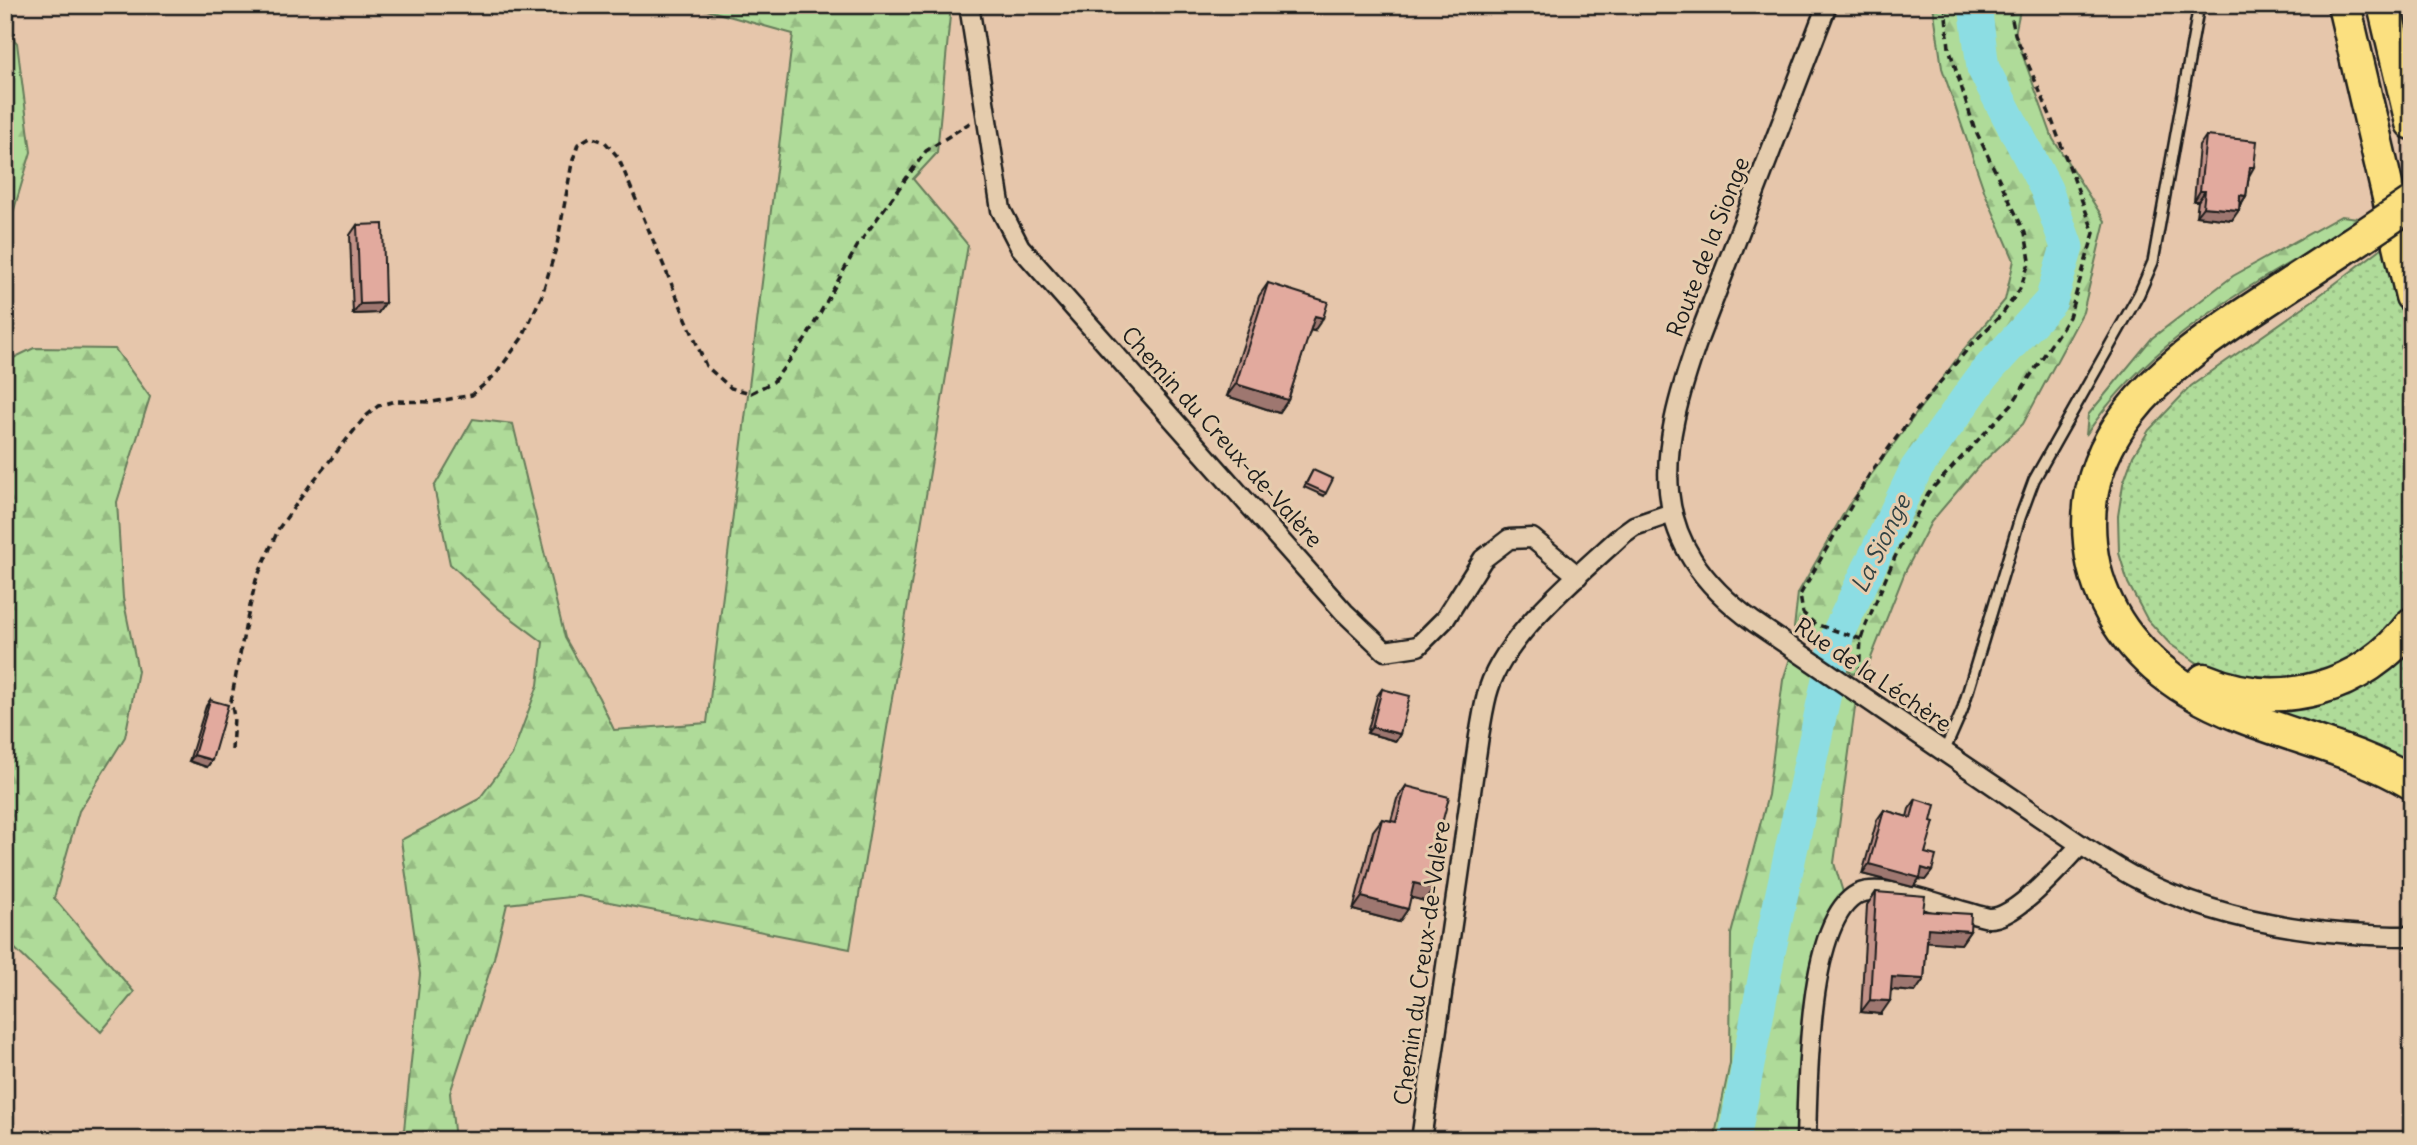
<svg xmlns="http://www.w3.org/2000/svg" width="2417" height="1145" font-family="Delius,sans-serif">
  <style>
    .grass { fill: url(#grass-dots); stroke: #667c5a; stroke-width: 2 }
    .forest { fill: url(#forest-firs); stroke: #667c5a; stroke-width: 2 }
    .lines { fill: none; stroke-linecap: round; stroke-linejoin: round }
    .river { stroke: #8cdde3; stroke-width: 33 }
    .service-casing { stroke: #1c1c1c; stroke-width: 14 }
    .minor-casing { stroke: #1c1c1c; stroke-width: 23 }
    .motorway-casing { stroke: #1c1c1c; stroke-width: 37 }
    .path { stroke: #1c1c1c; stroke-width: 3.5; stroke-dasharray: 7 5; stroke-linecap: butt }
    .service { stroke: #e5ccad; stroke-width: 9 }
    .minor { stroke: #e5ccad; stroke-width: 18 }
    .motorway { stroke: #fbe080; stroke-width: 32 }
    .motorway-bridge-casing { stroke: #1c1c1c; stroke-width: 37; stroke-linecap: butt }
    .motorway-bridge { stroke: #fbe080; stroke-width: 32 }
    .wall { fill: #c29288; stroke: #1c1c1c; stroke-width: 2 }
    .shaded-wall { fill: #9e776f; stroke: #1c1c1c; stroke-width: 2 }
    .building { fill: #e2aa9e; stroke: #1c1c1c; stroke-width: 2 }
    .labels { text-anchor: middle; stroke-width: 6; stroke-linejoin: round; paint-order: stroke }
    .street-label { font-size: 23px; fill: #1c1c1c; stroke: #e5ccad }
    .water-label { font-size: 24px; font-style: italic; fill: #324344; stroke: #e5ccad }
  </style>
  <defs>
    <pattern id="grass-dots" width="8" height="8" patternUnits="userSpaceOnUse" patternTransform="scale(1.75)"><rect width="8" height="8" fill="#afdb99"/><path d="M2 2h.1M6 6h.1" fill="none" stroke="#96bb83" stroke-width="1.8" stroke-linecap="round"/></pattern>
    <pattern id="forest-firs" width="22" height="20" patternUnits="userSpaceOnUse" patternTransform="scale(1.75)"><rect width="22" height="20" fill="#afdb99"/><path d="M5 1l3.5 6h-7zM16 11l3.5 6h-7z" fill="#96bb83"/></pattern>
  </defs>
  <rect width="100%" height="100%" fill="#e6c6ab"/>
  <filter id="ink" filterUnits="userSpaceOnUse"><feTurbulence type="fractalNoise" baseFrequency=".0143" numOctaves="2"/><feDisplacementMap in="SourceGraphic" scale="14" xChannelSelector="R" yChannelSelector="G"/><feConvolveMatrix kernelMatrix="1 2 1 2 8 2 1 2 1" color-interpolation-filters="sRGB"/></filter>
  <g filter="url(#ink)">
    <g class="grass">
      <path d="M2386,245L2408,340L2401,346L2409,383L2412,385V602L2402,619L2349,666L2273,684L2202,666L2170,644L2147,619L2128,583L2119,553L2118,516L2123,484L2133,456L2149,430L2191,386L2312,301Z"/>
      <path d="M2412,637V776L2224,694L2268,703Z"/>
    </g>
    <g class="forest">
      <path d="M689,5H951L937,153L913,179L968,245L850,949L579,896L507,904L494,958L450,1093L455,1140H403L420,974L401,840L479,799L512,755L538,685L543,642L499,609L450,564L434,487L473,419L513,424L565,638L599,698L614,730L707,723L793,34Z"/>
      <path d="M1933,5H2021L2015,34L2053,139L2105,221L2083,312L2023,424L1978,467L1931,522L1905,572L1867,668L1853,674L1794,628L1798,593L1848,506L1964,349L2005,300L2014,260L1985,193L1942,68Z"/>
      <path d="M5,29L17,43L31,152L5,240Z"/>
      <path d="M2341,216L2358,218C2328,242 2295,259 2262,279C2195,320 2130,368 2086,435L2088,415L2152,338L2233,276Z"/>
      <path d="M34,348L115,349L150,397L117,502L123,598L138,671L125,737L79,811L54,898L134,992L101,1032L5,939V362Z"/>
      <path d="M1793,649L1857,693L1834,863L1846,902L1831,924L1806,1140H1714L1730,1063L1731,934L1768,795L1783,680Z"/>
    </g>
    <g class="lines">
      <path class="river" d="M1734,1140L1769,953L1838,633L1916,469L1985,373L2051,301L2067,247L2046,189L1983,68L1975,5"/>
      <defs>
        <path id="service" d="M1944,752L1962,711L2020,518L2034,480L2139,294L2153,262L2199,5"/>
        <g id="minor">
          <path d="M969,5L1001,210L1020,247L1344,612L1385,651L1418,646L1445,619L1483,559L1509,539L1532,538L1578,576"/>
          <path d="M1827,5L1699,337C1658,453 1642,541 1754,622L2081,845C2099,856 2117,868 2136,878C2221,922 2318,936 2412,936"/>
          <path d="M1421,1140L1479,736C1482,720 1484,703 1489,688C1506,634 1581,573 1623,534L1634,526L1672,513"/>
          <path d="M1806,1140C1808,1092 1805,894 1870,891C1910,889 1951,910 1989,918C2016,919 2061,865 2081,845"/>
        </g>
        <g id="motorway">
          <path d="M2344,5L2412,296"/>
          <path d="M2384,5L2412,123"/>
          <path d="M2351,244C2318,266 2286,287 2254,308C2161,369 2066,441 2094,567C2107,620 2142,662 2188,690C2257,732 2342,741 2412,783"/>
          <path d="M2204,680C2279,712 2363,689 2412,624"/>
        </g>
      </defs>
      <use href="#service" class="service-casing"/>
      <use href="#minor" class="minor-casing"/>
      <use href="#motorway" class="motorway-casing"/>
      <g class="path">
        <path d="M1861,639L1815,624L1803,613L1800,595L1869,475L1916,411L1971,345L2003,313L2020,289L2030,260L2025,233L1974,127L1949,48L1945,5"/>
        <path d="M1859,674L1861,639L1865,627L1895,557L1928,493L2012,404L2069,317L2094,233L2050,115L2015,34L2009,5"/>
        <path d="M232,750L234,717L231,701L245,628L256,580L279,528L310,485L365,417L378,406L395,401L433,402L472,395L496,374L522,338L542,295L557,245L572,163L578,144L590,137L605,142L618,157L706,366L731,388L751,393L773,382L805,340L858,245L926,151L971,122"/>
      </g>
      <use href="#service" class="service"/>
      <use href="#minor" class="minor"/>
      <use href="#motorway" class="motorway"/>
      <defs>
        <path id="motorway-bridge" d="M2351,244L2412,203"/>
      </defs>
      <use href="#motorway-bridge" class="motorway-bridge-casing"/>
      <use href="#motorway-bridge" class="motorway-bridge"/>
    </g>
    <g class="wall">
      <path d="M2206,136L2254,167L2249,176L2246,196L2232,220L2196,216L2198,201H2194L2199,146Z"/>
      <path d="M357,225L385,303L378,313L353,314L350,235Z"/>
      <path d="M1268,283L1314,331L1310,330L1288,400L1279,413L1227,396L1259,296Z"/>
      <path d="M1313,470L1326,493L1324,496L1304,487Z"/>
      <path d="M1382,689L1400,734L1396,741L1367,733L1377,696Z"/>
      <path d="M210,700L212,760L207,767L189,761L206,706Z"/>
      <path d="M1406,786L1433,857L1434,888L1425,901L1411,897L1399,922L1353,910L1373,831L1382,819L1391,821L1397,799Z"/>
      <path d="M1916,799L1931,821L1925,853L1932,871L1925,880L1919,879L1913,887L1862,874L1877,820L1884,810L1907,817L1909,809Z"/>
      <path d="M1876,892L1923,911L1970,931L1961,944L1927,941L1924,979L1915,992L1891,990L1881,1014L1861,1012L1867,905Z"/>
    </g>
    <g class="shaded-wall">
      <path d="M2200,191H2205L2198,201H2194Z"/>
      <path d="M2240,195L2246,196L2240,205Z"/>
      <path d="M2203,207L2239,210L2232,220L2196,216Z"/>
      <path d="M385,303L378,313L353,314L360,304Z"/>
      <path d="M1315,316L1323,318L1314,331L1306,329Z"/>
      <path d="M1236,384L1288,400L1279,413L1227,396Z"/>
      <path d="M1372,727L1400,734L1396,741L1367,733Z"/>
      <path d="M194,755L212,760L207,767L189,761Z"/>
      <path d="M1869,864L1922,868L1932,871L1925,880L1919,879L1913,887L1862,874Z"/>
      <path d="M1414,883L1434,888L1425,901L1405,896Z"/>
      <path d="M1362,897L1408,909L1399,922L1353,910Z"/>
      <path d="M1928,928L1970,931L1961,944L1919,941Z"/>
      <path d="M1892,977L1924,979L1915,992L1883,989Z"/>
      <path d="M1870,1000L1890,1001L1881,1014L1861,1012Z"/>
    </g>
    <g class="building">
      <path d="M2206,136L2257,141L2254,167H2250L2246,196L2240,195L2239,210L2203,207L2205,191H2200Z"/>
      <path d="M383,224L385,303L360,304L357,225Z"/>
      <path d="M1268,283L1328,302L1323,318L1315,316L1288,400L1236,384Z"/>
      <path d="M1313,470L1333,479L1326,493L1306,484Z"/>
      <path d="M1382,689L1410,696L1400,734L1372,727Z"/>
      <path d="M210,700L228,705L212,760L194,755Z"/>
      <path d="M1406,786L1449,797L1433,857L1442,859L1434,888L1414,883L1408,909L1362,897L1382,819L1396,822Z"/>
      <path d="M1916,799L1935,805L1931,821L1934,822L1925,853L1936,856L1932,871L1922,868L1920,878L1869,864L1884,810L1911,818Z"/>
      <path d="M1876,892L1925,896L1923,911L1971,914L1970,931L1928,928L1924,979L1892,977L1890,1001L1870,1000Z"/>
    </g>
  </g>
  <g class="labels">
    <g class="street-label">
      <text transform="translate(1708 247) rotate(-69)" y="8">Route de la Sionge</text>
      <text transform="translate(1222 437) rotate(48)" y="8">Chemin du Creux-de-Valère</text>
      <text transform="translate(1873 675) rotate(34)" y="8">Rue de la Léchère</text>
      <text transform="translate(1422 963) rotate(-82)" y="8">Chemin du Creux-de-Valère</text>
    </g>
    <g class="water-label">
      <text transform="translate(1881 544) rotate(-64)" y="8">La Sionge</text>
    </g>
  </g>
  <rect width="2417" height="1145" fill="none" stroke="#e5ccad" stroke-width="28"/>
  <rect x="14" y="14" width="2389" height="1117" fill="none" stroke="#1c1c1c" stroke-width="2.5" filter="url(#ink)"/>
</svg>
